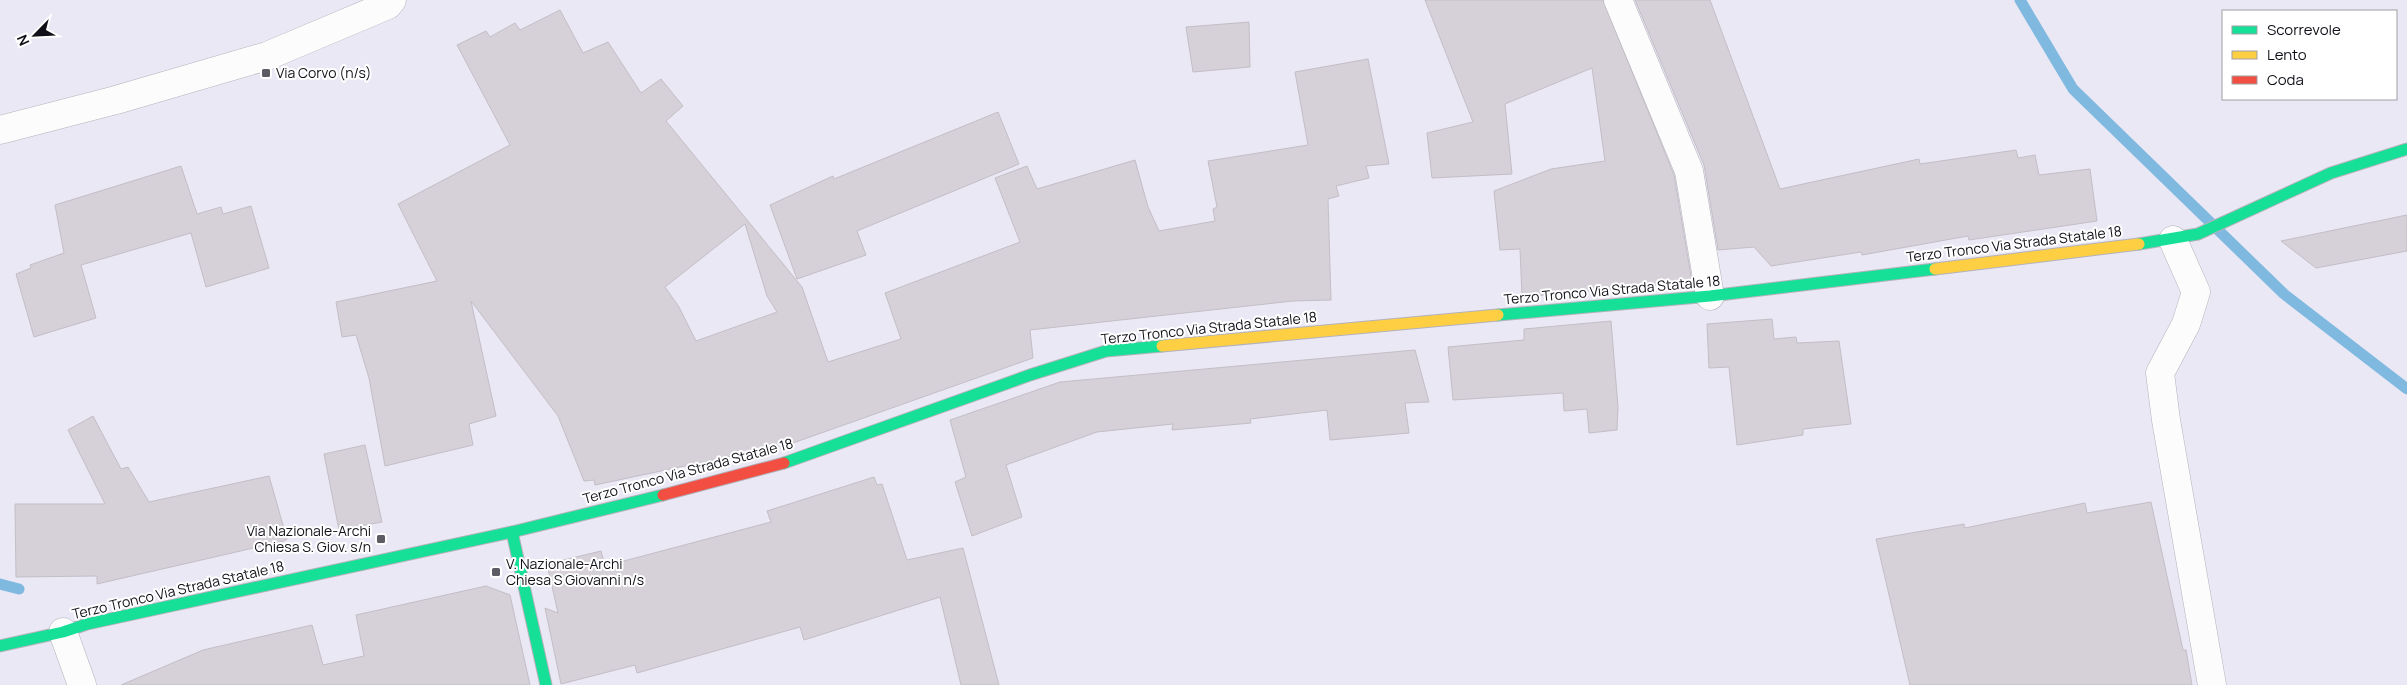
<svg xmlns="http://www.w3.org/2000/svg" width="2407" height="685" font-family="Manrope,sans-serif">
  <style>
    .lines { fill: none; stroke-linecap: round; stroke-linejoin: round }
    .stream { stroke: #80b9e0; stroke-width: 11 }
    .building { fill: #d6d0d8; stroke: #c3bec6; fill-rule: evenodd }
    .street-casing { stroke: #b3b2bb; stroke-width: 29 }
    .fast-casing { stroke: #b3b2bb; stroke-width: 13 }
    .slow-casing { stroke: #b3b2bb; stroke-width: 13 }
    .jam-casing { stroke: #b3b2bb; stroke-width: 13 }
    .street { stroke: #fcfcfd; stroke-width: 28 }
    .fast { stroke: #16e098; stroke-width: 11 }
    .slow { stroke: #ffcf43; stroke-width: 11 }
    .jam { stroke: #f24e42; stroke-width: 11 }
    .poi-dot { fill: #5d5c65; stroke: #fff; stroke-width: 2 }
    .labels { text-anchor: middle; stroke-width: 4; stroke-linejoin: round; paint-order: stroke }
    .poi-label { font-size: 14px; fill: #111018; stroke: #fff; text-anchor: start }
    .street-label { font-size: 14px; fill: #111018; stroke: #fff }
  </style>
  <rect width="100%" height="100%" fill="#eae8f4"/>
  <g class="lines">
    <g class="stream">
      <path d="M2020,0L2073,89L2284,294L2407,389"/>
      <path d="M0,584L19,589"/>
    </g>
  </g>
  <g class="building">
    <path d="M1425,0H1603L1674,175L1692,282L1522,297L1520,249L1500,250L1494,191L1551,169L1605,161L1592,68L1505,104L1512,174L1432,178L1427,133L1473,122Z"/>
    <path d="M1635,0H1710L1780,189L1919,159L1920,164L2016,150L2018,158L2035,155L2039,175L2090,169L2097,221L1969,240L1968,236L1862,255L1861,252L1771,266L1754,247L1718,250L1704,165Z"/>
    <path d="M560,10L583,53L608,42L641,93L661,79L683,106L666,121L802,287L828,362L901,339L885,293L1020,242L995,178L1027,166L1037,189L1135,160L1148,207L1159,231L1215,221L1213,209L1217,207L1208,161L1308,145L1295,72L1368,59L1389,164L1366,166L1369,178L1336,186L1339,196L1328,199L1331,300L1293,301L1030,330L1033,358L793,443L595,485L594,480L584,481L558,416L471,301L496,416L469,424L473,445L385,466L369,378L356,335L342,337L336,302L437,281L398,204L510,145L457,45L486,31L490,37L515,23L520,30ZM745,224L767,296L777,312L696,341L679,307L665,287Z"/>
    <path d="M1249,22L1250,67L1193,72L1186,27Z"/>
    <path d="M998,112L1019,164L857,231L866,255L797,279L770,205L833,176L834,179Z"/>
    <path d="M181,166L197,214L221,207L223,214L251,206L269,268L206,287L191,233L81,265L96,318L34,337L16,274L31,268L30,265L64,253L55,205Z"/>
    <path d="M2407,215V251L2316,268L2281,241Z"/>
    <path d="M1772,319L1774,339L1796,337L1797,343L1839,341L1851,424L1803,429V435L1737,445L1729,367L1709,368L1707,324Z"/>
    <path d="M1611,321L1618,407L1617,430L1589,433L1587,409L1564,411L1563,393L1453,400L1448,347L1524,340V329Z"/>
    <path d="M1415,350L1429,402L1405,403L1409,433L1330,440L1327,410L1250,419L1251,423L1172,430L1173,424L1097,432L1006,465L1022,517L972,536L955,482L966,477L950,420L1060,382Z"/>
    <path d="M93,416L121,469L128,467L149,502L269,476L287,539L284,541L97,584V576L16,577L15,504H105L68,430Z"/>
    <path d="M365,445L382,522L339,530L324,454Z"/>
    <path d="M874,477L877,485L882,484L907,560L963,548L999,685H961L940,597L804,640L800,627L637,673L635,665L561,684L545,608L558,613L547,564L601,551L605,566L771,522L767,511Z"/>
    <path d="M2151,502L2183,650H2186L2192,685H1910L1876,539L1964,524L1965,528L2085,503L2087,513Z"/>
    <path d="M486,586L510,595L530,685H121L203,650L312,625L323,665L364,656L356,615Z"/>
  </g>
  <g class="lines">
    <defs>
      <g id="street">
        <path d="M1618,0L1689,171L1710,296"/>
        <path d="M0,130L116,100L267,56L388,5L392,0"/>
        <path d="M2173,240L2196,292L2186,324L2160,373L2166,420L2212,685"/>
        <path d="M63,632L82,685"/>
      </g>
      <g id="fast">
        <path d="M2139,244L2198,234L2331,173L2407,149"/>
        <path d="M1498,315L1710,296L1935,269"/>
        <path d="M784,463L1030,375L1106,351L1162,346"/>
        <path d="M512,532L546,685"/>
        <path d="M0,646L63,632L87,624L512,532L663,495"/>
      </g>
      <g id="slow">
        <path d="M1935,269L2139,244"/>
        <path d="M1162,346L1498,315"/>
      </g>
      <path id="jam" d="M663,495L784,463"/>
    </defs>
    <use href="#street" class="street-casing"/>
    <use href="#fast" class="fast-casing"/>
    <use href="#slow" class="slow-casing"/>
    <use href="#jam" class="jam-casing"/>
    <use href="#street" class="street"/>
    <use href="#fast" class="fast"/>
    <use href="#slow" class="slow"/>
    <use href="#jam" class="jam"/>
  </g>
  <g class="poi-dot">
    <rect x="261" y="68" width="10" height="10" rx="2.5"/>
    <rect x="376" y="534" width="10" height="10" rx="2.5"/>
    <rect x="491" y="567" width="10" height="10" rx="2.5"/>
  </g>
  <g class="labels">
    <g class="poi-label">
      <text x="276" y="78">Via Corvo (n/s)</text>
      <text x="371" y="536" text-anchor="end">Via Nazionale-Archi<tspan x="371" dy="16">Chiesa S. Giov. s/n</tspan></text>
      <text x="506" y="569">V. Nazionale-Archi<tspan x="506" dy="16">Chiesa S Giovanni n/s</tspan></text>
    </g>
    <g class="street-label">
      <text transform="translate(2014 244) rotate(-7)" y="5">Terzo Tronco Via Strada Statale 18</text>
      <text transform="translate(1612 290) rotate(-5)" y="5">Terzo Tronco Via Strada Statale 18</text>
      <text transform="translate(1209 328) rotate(-6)" y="5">Terzo Tronco Via Strada Statale 18</text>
      <text transform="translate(688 471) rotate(-15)" y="5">Terzo Tronco Via Strada Statale 18</text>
      <text transform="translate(178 590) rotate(-13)" y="5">Terzo Tronco Via Strada Statale 18</text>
    </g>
  </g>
  <rect x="2222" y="10" width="175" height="90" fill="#ffffff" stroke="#a09fa3"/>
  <rect x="2232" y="26" width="25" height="8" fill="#16e098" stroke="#a09fa3"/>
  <text x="2267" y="35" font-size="15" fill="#111018">Scorrevole</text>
  <rect x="2232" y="51" width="25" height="8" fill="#ffcf43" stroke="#a09fa3"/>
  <text x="2267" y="60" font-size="15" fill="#111018">Lento</text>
  <rect x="2232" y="76" width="25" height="8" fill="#f24e42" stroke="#a09fa3"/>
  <text x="2267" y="85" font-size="15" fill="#111018">Coda</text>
  <g transform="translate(35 35) rotate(246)" stroke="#ffffff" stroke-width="4" paint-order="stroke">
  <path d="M0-4L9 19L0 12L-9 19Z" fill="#111018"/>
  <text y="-8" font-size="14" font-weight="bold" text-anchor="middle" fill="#111018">N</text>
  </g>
</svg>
